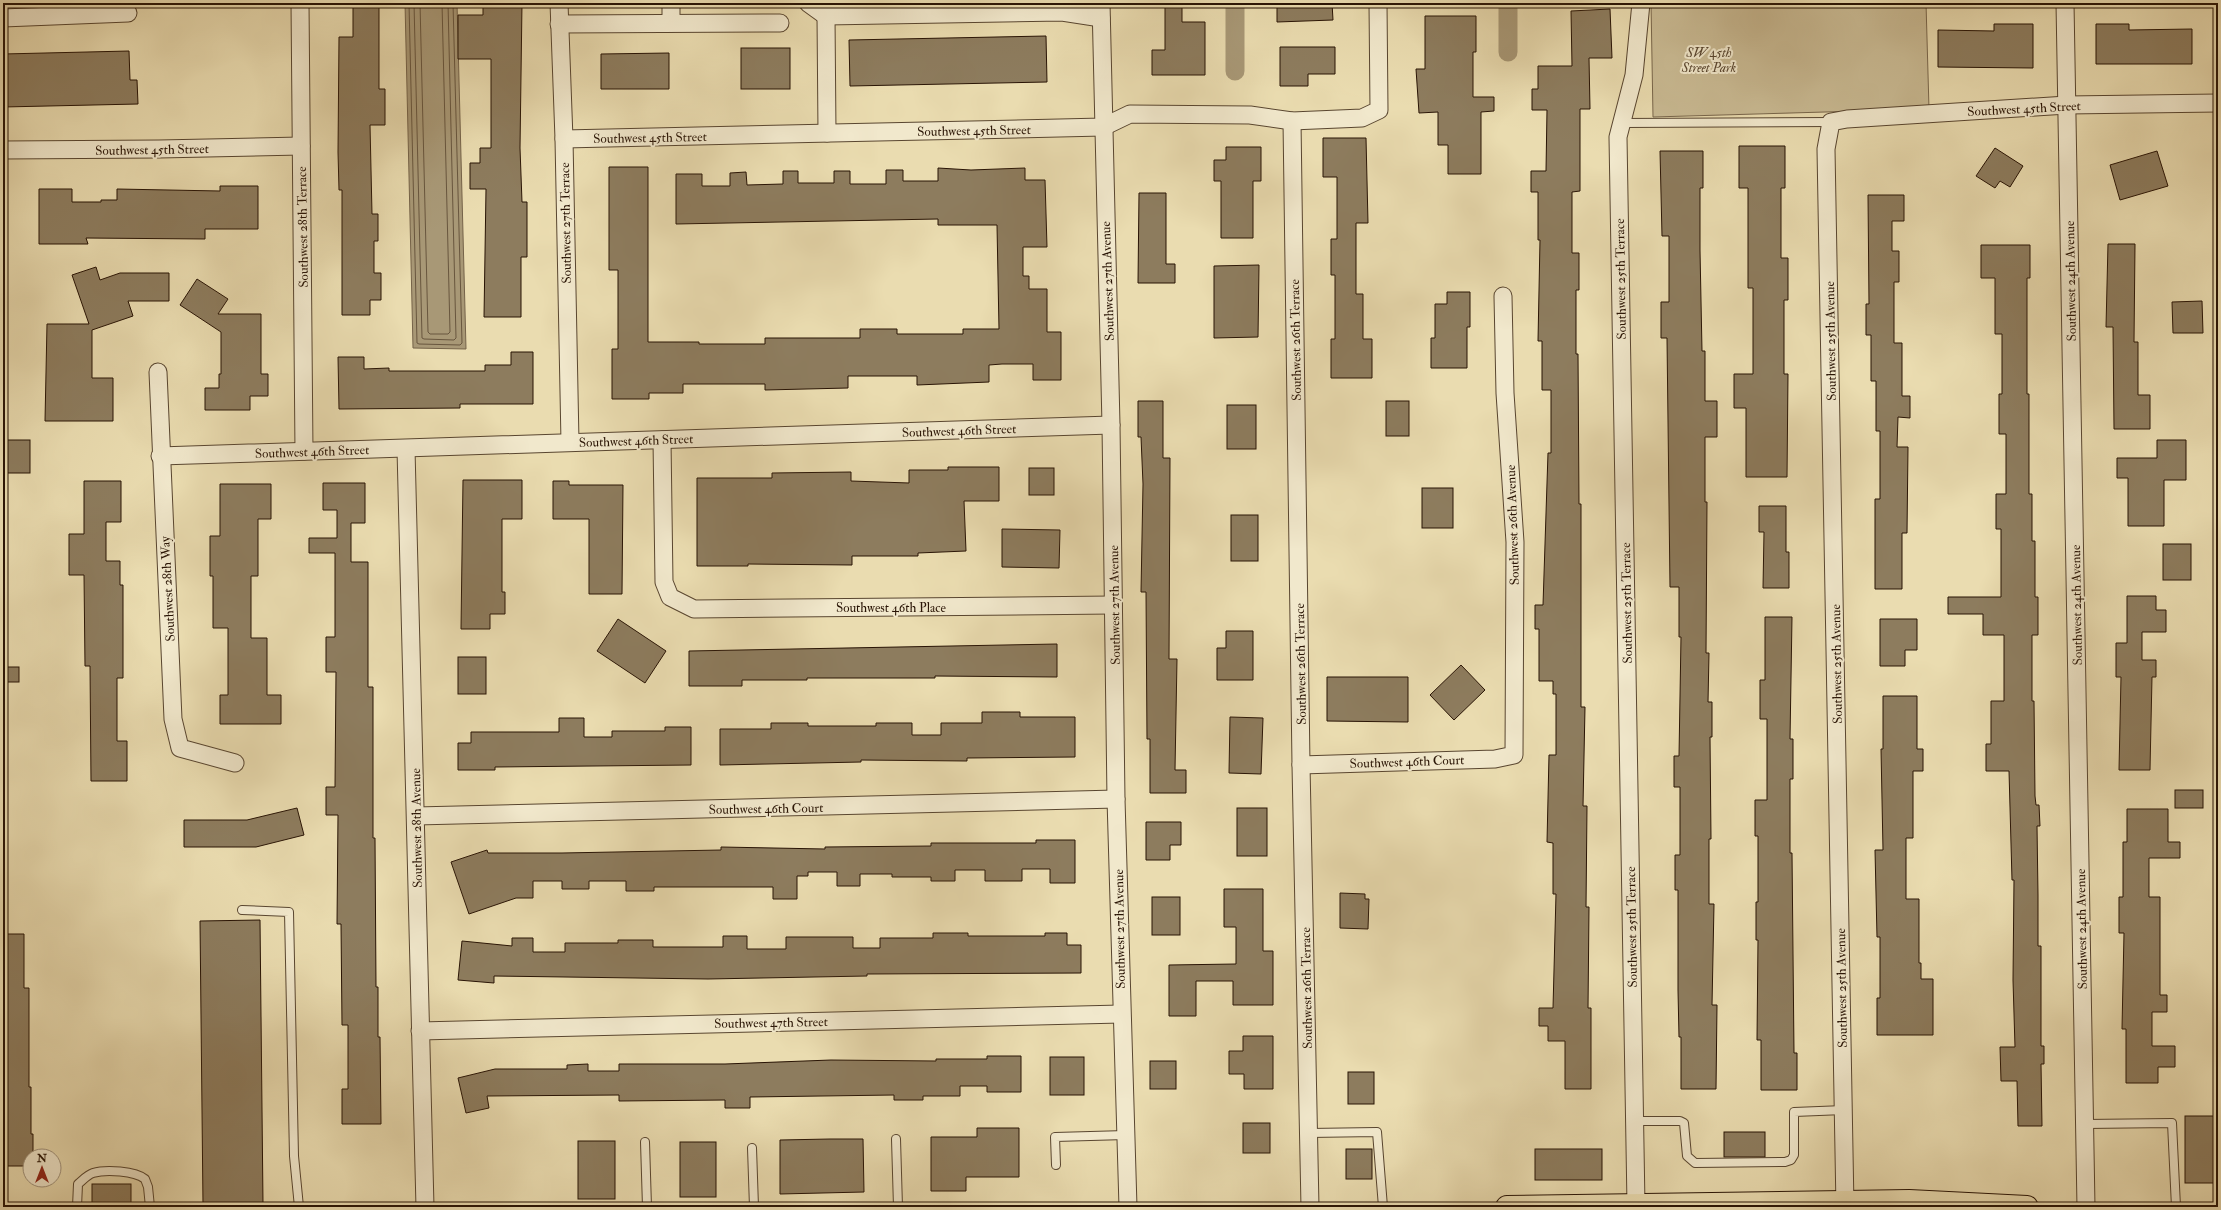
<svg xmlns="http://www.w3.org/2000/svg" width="2221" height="1210" font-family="'IM FELL Double Pica',serif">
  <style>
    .green { fill: #c9ba93; stroke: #79674c }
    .water { fill: #a89876; stroke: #756349 }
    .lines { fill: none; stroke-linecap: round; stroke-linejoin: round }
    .shore { stroke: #68563e; stroke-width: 1 }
    .canal { stroke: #a89876; stroke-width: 19 }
    .building { fill: #8d7c5e; stroke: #291405 }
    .lane-casing { stroke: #594630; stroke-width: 10 }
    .street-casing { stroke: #594630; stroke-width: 19 }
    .primary-casing { stroke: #291405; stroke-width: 24 }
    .lane { stroke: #f1e8cc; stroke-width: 8 }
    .street { stroke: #f1e8cc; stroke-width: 17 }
    .primary { stroke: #eadcb0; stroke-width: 22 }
    .labels { text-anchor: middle; stroke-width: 4; stroke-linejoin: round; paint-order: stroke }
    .park-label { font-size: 13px; font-style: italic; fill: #594630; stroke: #f1e8cc }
    .street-label { font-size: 13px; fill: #291405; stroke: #f1e8cc }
  </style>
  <rect width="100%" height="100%" fill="#eadcb0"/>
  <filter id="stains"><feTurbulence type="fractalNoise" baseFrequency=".005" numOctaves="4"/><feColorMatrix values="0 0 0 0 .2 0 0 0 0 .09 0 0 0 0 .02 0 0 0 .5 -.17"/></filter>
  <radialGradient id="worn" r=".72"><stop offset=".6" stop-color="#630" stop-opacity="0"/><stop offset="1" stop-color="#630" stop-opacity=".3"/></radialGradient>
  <path class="green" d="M1651,3H1926L1929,109L1653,117Z"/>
  <path class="water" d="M405,3H457L466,349L413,348Z"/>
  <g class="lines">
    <g class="shore">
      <path d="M409,3L417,343L419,344L460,345L462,343L453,3"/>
      <path d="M414,3L422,338L424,339L454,340L456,338L448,3"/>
      <path d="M420,3L428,332L430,334H448L450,332L442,3"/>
    </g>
    <g class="canal">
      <path d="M1235,3V71"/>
      <path d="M1508,3V52"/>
    </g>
  </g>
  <g class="building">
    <path d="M353,3H379V89H385V125H370L372,214H378V241H374V273H381V300H370V315H342V190H339L338,152L339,37H353Z"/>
    <path d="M483,3H522L520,148L522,202H527V257H521V317H484L486,189H470V163H480V148H491V59H458V15H483Z"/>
    <path d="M1165,3H1182V22H1205V75H1152V50H1165Z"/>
    <path d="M1277,3H1332L1333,20L1277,22Z"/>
    <path d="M1610,9L1612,58H1589L1590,109H1580V191L1572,192V253H1579V290H1576V354H1578L1579,504H1581V707H1585L1583,806H1587L1586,907H1589L1588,1008H1591V1089H1565V1041H1548V1026H1539V1008H1553L1556,894H1553V843L1547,842L1549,755H1556V694H1553V681H1539V629H1535V605H1543L1548,453H1551V390H1542V341H1538L1540,240H1538V192H1531V171H1546L1547,110H1532V89H1538V66H1572L1571,11Z"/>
    <path d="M1425,16H1476V52H1473V97H1494V111L1481,112V174H1448V145H1438V112L1419,113L1416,69H1425Z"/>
    <path d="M1994,24H2033V68L1938,67V30L1994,31Z"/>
    <path d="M2096,24H2129V30L2192,29V64H2096Z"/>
    <path d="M1046,36L1047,82L850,86L849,40Z"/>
    <path d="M1280,47H1335V74H1308V86H1280Z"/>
    <rect x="741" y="48" width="49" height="41"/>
    <path d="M129,51L130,80H137L138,104L3,107V54Z"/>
    <path d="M669,53V89H601V54Z"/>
    <path d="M1323,138H1366L1368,223H1356V294H1363V339H1372V378H1331V339H1335V275H1331V239H1337V177H1323Z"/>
    <path d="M1739,146H1785V188H1781V258H1788V300H1784V374H1788L1787,477H1746V408H1734V374H1753V288H1748V188H1739Z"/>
    <path d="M1226,147H1261V181H1253V238H1221V181H1214V160H1226Z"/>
    <path d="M1995,148L2023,166L2010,187L2000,181L1995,188L1976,176Z"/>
    <path d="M1660,151H1703V188H1700V250L1702,351H1705V401H1717V437H1705V502H1707L1706,653H1709L1708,702H1712V737H1710L1711,839H1709V904H1714L1712,1005H1717L1716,1089H1681V1037H1679L1678,990V890H1675V855H1680V787H1674V756H1679L1681,637H1679V587H1670L1667,338H1661V302H1669V236H1662Z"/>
    <path d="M2157,151L2168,186L2120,200L2110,165Z"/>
    <path d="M609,167H648V342H699V344H765V338H860V329H897V334H963V329H999L997,225H938V219L676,224V174H702V186H730V173L746,172L747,185L783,184V171H798V183H834V171H850V184H886V170H903V181H938V168L971,170L1025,168V180H1045L1047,247H1023V276H1029V289H1047V332H1061V380H1033V364H1002L989,365V382L917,385V376H848V388L765,390V384H683V393H649V399H612V349H618V270H609Z"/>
    <path d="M220,186H258V229H205V239L86,238L88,244H39V189H72V202H101V200H117V189L220,191Z"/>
    <path d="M1139,193H1166V264H1175V283H1138Z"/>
    <path d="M1868,195H1904V221H1892V251H1899V282H1894V343H1902V396H1910V418L1898,417L1897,447H1908L1907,533H1902V589H1875V499H1880V431H1876V381H1871V335H1866V304H1869Z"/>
    <path d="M2108,244H2135L2134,342H2138V395H2150V429H2114L2113,327H2106Z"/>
    <path d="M1981,245H2030V278H2027V394H2029V494H2032V541H2035V597H2038V635H2032V701H2034L2035,796L2036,805H2039L2040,826H2037L2038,895V946H2041V1046H2044V1064H2041L2042,1126H2018L2017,1081H2001L2000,1047H2015L2013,980L2014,880H2012L2009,771H1986V744H1991V701H2004V635H1983V614H1948V597H2001V529H1996V494H2006V434H1999V394H2002V334H1995V278H1981Z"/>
    <path d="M1259,265L1258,337L1214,338V266Z"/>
    <path d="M96,267L100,280L120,273H169V301H128L133,316L92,330V378H113V421H45L47,324H89L72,275Z"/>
    <path d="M197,279L228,299L218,314H261V374H268V396H250V410H205V388H219V374H221V332L180,305Z"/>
    <path d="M1447,292H1470V327H1467V368H1431V338H1435V304H1447Z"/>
    <path d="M2202,301L2203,333H2173L2172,302Z"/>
    <path d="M511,352H533V404H460V408L339,409L338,357H364V369L389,368V371H485V365H511Z"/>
    <path d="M1138,401H1163V458H1170L1169,659H1177L1175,770H1186V793H1150V739H1147L1146,592H1141L1143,484L1141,437H1138Z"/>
    <rect x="1386" y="401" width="23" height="35"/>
    <rect x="1227" y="405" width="29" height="44"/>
    <rect x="3" y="440" width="27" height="33"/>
    <path d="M2157,440H2186V480H2164V526H2128V478H2117V458H2157Z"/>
    <path d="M948,467H999V501H964L966,551L918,553V556H852V565L748,564V566H697V478H772V473L851,472V481L909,483V470H948Z"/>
    <rect x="1029" y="468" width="25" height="27"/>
    <path d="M463,480H522V519H502V592H505V614H490V629H461Z"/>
    <path d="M84,481H121V522H106V561H120V585H123V678H117V741H127V781H91L90,666H85L84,575H69V534H84Z"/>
    <path d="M553,481H569V485H623L622,594H589V519H553Z"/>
    <path d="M323,483H365V523H351V562H368V687H373V838H375L376,987H378V1037H380L381,1124H342V1089H348V1025H342L341,924H337L338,815H326V787H335L336,672H326V637H335V553H309V538H337V510H323Z"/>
    <path d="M220,484H271V519H258V576H251V638H267V695H281V724H220V695H228V628H213V576H210V536H220Z"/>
    <rect x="1422" y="488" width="31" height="40"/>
    <path d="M1759,506H1786V552H1789V588H1763L1764,532H1759Z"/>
    <rect x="1231" y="515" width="27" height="46"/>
    <path d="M1002,529L1060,530L1059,568L1002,567Z"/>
    <rect x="2163" y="544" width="28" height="36"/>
    <path d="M2127,596H2156V610H2166V632H2142V660H2156V677H2152L2150,770H2119L2121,677H2116V643H2127Z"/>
    <path d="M1765,617H1792L1790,739H1793V779H1790V853H1792L1794,1053H1797V1090H1761V1040H1757L1758,940H1756V902H1758V836H1755V800H1767V719H1760V680H1765Z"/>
    <path d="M618,619L666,651L645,683L597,651Z"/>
    <path d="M1880,619H1917V650H1905V666H1880Z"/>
    <path d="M1226,631H1253V680H1217V648H1226Z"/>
    <path d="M1057,644V677L935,676V678H807V680H742V686H689V651Z"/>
    <rect x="458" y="657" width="28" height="37"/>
    <path d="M1461,665L1485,690L1454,720L1430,695Z"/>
    <rect x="3" y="667" width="16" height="15"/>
    <path d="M1327,677H1408V722L1327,721Z"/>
    <path d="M1883,696H1917V749H1923V771H1913V838H1906V899H1919V963H1921V979H1933V1035H1877V998H1880V937H1877L1875,850H1883L1881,749H1883Z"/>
    <path d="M982,712H1020V717H1075V757L967,758V761L861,760V762L720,765V729H771V723H808V726H876V723H912V735H941V723H982Z"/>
    <path d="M1230,717L1263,718L1261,774L1229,773Z"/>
    <path d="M559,718H584V737H612V731H665V727H691V765L495,767V770H458V743H471V732H559Z"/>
    <rect x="2175" y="790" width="28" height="18"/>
    <path d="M297,808L304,835L256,847H184V820H247Z"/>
    <rect x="1237" y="808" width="30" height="48"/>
    <path d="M2127,809H2168V842H2180V858H2149V897H2160V995H2167V1012H2152V1046H2175V1067H2158V1083H2126V1029H2122L2124,933H2119V897H2123V842H2127Z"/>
    <path d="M1146,822H1181V845H1170V860H1146Z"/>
    <path d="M1036,840H1075V883H1050V869H1022V881H985V870H955V881H931V877H892V874H860V886H837V872H808V876H797V899H773V887H654V891H626V881H589V889H562V881H533V898H516L469,914L451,862L487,850L488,853H562L721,850V847L825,849V847L931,846V843H1036Z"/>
    <path d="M1224,889H1263V951H1273V1005H1233V981H1196V1016H1169V965L1236,964V927H1224Z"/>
    <path d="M1340,893L1365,894V899H1369L1368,929L1340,928Z"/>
    <rect x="1152" y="897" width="28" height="38"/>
    <path d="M260,920L263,1204L203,1205L200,921Z"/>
    <path d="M933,933H968V936H1045V933H1067V945H1081V973L867,974V976L708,979L494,976V983L458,980L462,941L512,946V938H533V952H565V943H618V940H653V947H723V936H747V949H786V937H853V948H880V938H933Z"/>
    <path d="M3,934H24V988H29V1087H31V1134H33V1156H30V1166H3Z"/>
    <path d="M1243,1036H1273V1089H1244V1074H1229V1051H1243Z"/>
    <path d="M987,1056H1021V1092H987V1086H960V1096H923V1100H894V1095L750,1097V1108H725V1100L619,1101V1095L487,1096L489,1108L466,1113L458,1078L495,1069H567V1065L588,1064V1071H619V1064H725L831,1060L936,1061V1059H987Z"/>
    <rect x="1050" y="1057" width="34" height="38"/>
    <rect x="1150" y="1061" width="26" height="28"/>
    <rect x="1348" y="1072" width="26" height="32"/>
    <rect x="2185" y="1116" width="33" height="67"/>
    <rect x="1243" y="1123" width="27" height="30"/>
    <path d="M977,1128H1019V1177H966V1191H931V1137H977Z"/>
    <rect x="1724" y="1132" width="41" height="25"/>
    <path d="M830,1139H863L864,1192L780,1194V1140Z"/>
    <rect x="578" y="1141" width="37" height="58"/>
    <rect x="680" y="1142" width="36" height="55"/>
    <rect x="1346" y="1149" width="26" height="30"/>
    <rect x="1535" y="1149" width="67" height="31"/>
    <rect x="92" y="1184" width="39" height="23"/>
  </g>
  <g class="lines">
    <defs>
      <g id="lane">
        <path d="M1622,123L1831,122"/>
        <path d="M242,910L289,912L294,1156L299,1207"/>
        <path d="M1635,1121H1680L1684,1123L1687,1156L1695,1163L1785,1162L1791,1160L1794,1155V1112L1844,1110"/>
        <path d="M2085,1124L2172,1123L2176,1207"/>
        <path d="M1309,1133L1377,1132L1383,1207"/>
        <path d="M896,1139L898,1207"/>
        <path d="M645,1142L647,1207"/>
        <path d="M752,1148L754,1207"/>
        <path d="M1056,1165L1055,1137L1126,1135"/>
        <path d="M77,1207L78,1184C83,1180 87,1175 93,1173C106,1169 135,1171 145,1179L148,1187L150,1207"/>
      </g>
      <g id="street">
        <path d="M300,3L304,451"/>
        <path d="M559,3L564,139L570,442"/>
        <path d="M671,3V23"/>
        <path d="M808,3L826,16L1062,12L1101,18"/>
        <path d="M1101,3L1111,425L1116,799L1128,1207"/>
        <path d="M2065,3L2086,1207"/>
        <path d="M826,16L827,133"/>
        <path d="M3,18L128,13"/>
        <path d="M559,24L780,23"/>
        <path d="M1292,121L1301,765L1310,1207"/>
        <path d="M564,139L1103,127L1130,114L1250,115L1292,121L1362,118L1379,110L1378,3"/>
        <path d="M3,150L159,149L301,146"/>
        <path d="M158,372L173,719L180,748L235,763"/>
        <path d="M662,440L664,582L670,597L694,609L1113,605"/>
        <path d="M406,449L425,1207"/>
        <path d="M160,456L1111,425"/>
        <path d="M1301,765L1495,759L1514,755L1515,542L1505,393L1503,296"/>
        <path d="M416,816L1116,799"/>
        <path d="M420,1031L1121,1014"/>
        <path d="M1636,1205L1618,137L1634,75L1641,3"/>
        <path d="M1845,1207L1826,149L1831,122L1847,119L2067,105L2218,103"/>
      </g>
      <path id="primary" d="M1507,1207L1909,1201L2027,1207"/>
    </defs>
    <use href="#lane" class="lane-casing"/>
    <use href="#street" class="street-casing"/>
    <use href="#primary" class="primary-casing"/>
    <use href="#lane" class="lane"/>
    <use href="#street" class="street"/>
    <use href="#primary" class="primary"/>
  </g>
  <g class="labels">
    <g class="park-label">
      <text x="1709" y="57">SW 45th<tspan x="1709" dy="15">Street Park</tspan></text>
    </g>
    <g class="street-label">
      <text transform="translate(2024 108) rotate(-3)" y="5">Southwest 45th Street</text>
      <text transform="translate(974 130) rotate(-1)" y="5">Southwest 45th Street</text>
      <text transform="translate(650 137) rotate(-1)" y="5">Southwest 45th Street</text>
      <text transform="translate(152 149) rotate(-1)" y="5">Southwest 45th Street</text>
      <text transform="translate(565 223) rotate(-91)" y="5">Southwest 27th Terrace</text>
      <text transform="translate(302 227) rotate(-91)" y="5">Southwest 28th Terrace</text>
      <text transform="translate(1620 279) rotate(-91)" y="5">Southwest 25th Terrace</text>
      <text transform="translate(1107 281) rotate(-92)" y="5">Southwest 27th Avenue</text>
      <text transform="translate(2070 281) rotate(-91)" y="5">Southwest 24th Avenue</text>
      <text transform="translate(1295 340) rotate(-91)" y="5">Southwest 26th Terrace</text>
      <text transform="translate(1830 341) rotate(-91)" y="5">Southwest 25th Avenue</text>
      <text transform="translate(959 430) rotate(-2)" y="5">Southwest 46th Street</text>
      <text transform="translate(636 440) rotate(-2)" y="5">Southwest 46th Street</text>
      <text transform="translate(312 451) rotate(-2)" y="5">Southwest 46th Street</text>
      <text transform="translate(1512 525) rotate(-92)" y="5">Southwest 26th Avenue</text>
      <text transform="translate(167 589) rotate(-93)" y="5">Southwest 28th Way</text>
      <text transform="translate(1626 603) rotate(-91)" y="5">Southwest 25th Terrace</text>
      <text transform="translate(1114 605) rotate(-91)" y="5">Southwest 27th Avenue</text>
      <text transform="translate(2076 605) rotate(-91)" y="5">Southwest 24th Avenue</text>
      <text x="891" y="612">Southwest 46th Place</text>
      <text transform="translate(1300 664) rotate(-91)" y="5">Southwest 26th Terrace</text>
      <text transform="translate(1836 664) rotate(-91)" y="5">Southwest 25th Avenue</text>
      <text transform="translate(1407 761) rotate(-2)" y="5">Southwest 46th Court</text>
      <text transform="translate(766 808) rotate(-1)" y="5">Southwest 46th Court</text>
      <text transform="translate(416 828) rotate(-91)" y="5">Southwest 28th Avenue</text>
      <text transform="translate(1631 927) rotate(-91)" y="5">Southwest 25th Terrace</text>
      <text transform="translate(1119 929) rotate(-91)" y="5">Southwest 27th Avenue</text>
      <text transform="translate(2081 929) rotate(-91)" y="5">Southwest 24th Avenue</text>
      <text transform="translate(1306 988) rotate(-91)" y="5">Southwest 26th Terrace</text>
      <text transform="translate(1841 988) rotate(-91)" y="5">Southwest 25th Avenue</text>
      <text transform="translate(771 1022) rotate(-1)" y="5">Southwest 47th Street</text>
    </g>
  </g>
  <rect width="2221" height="1210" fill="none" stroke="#eadcb0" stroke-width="16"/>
  <rect x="4" y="4" width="2213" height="1202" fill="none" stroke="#291405" stroke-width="2"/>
  <rect x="8" y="8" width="2205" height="1194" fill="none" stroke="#291405"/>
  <g transform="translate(42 1168)"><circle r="19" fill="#f1e8cc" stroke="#a1937c"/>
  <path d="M0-3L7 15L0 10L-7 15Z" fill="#8f2418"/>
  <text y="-6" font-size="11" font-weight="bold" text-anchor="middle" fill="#291405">N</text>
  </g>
  <rect width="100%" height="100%" filter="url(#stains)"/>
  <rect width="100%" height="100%" fill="url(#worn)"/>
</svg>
